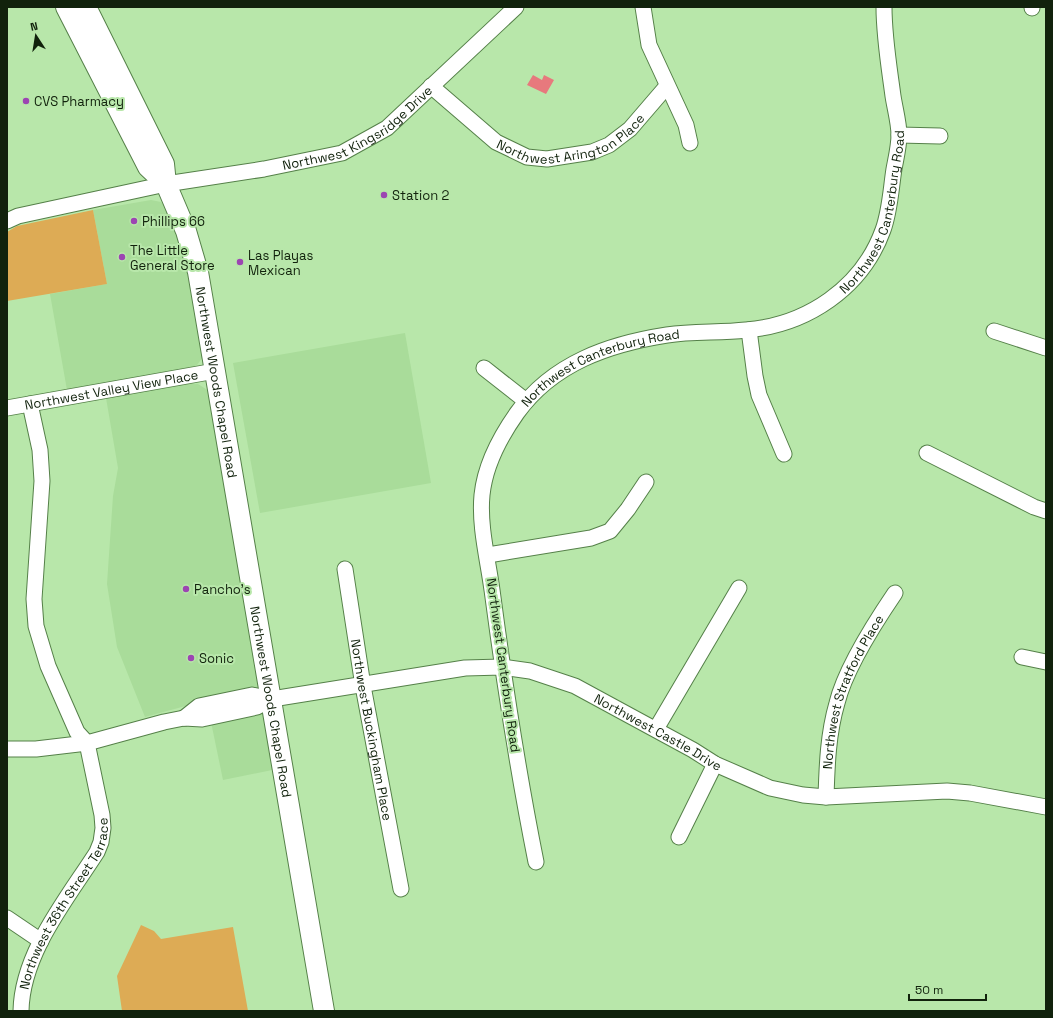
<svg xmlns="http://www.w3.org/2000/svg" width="1053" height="1018" font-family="'Space Grotesk',sans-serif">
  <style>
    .built { fill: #a9dc9a }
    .green { fill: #ddab55 }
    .water { fill: #e7797d }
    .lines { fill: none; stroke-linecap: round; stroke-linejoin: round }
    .minor-casing { stroke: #558049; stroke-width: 17 }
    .major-casing { stroke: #558049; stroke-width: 22 }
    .minor { stroke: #fff; stroke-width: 15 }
    .major { stroke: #fff; stroke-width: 20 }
    .poi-dot { fill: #9c45b2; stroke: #b8e7aa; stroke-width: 1.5 }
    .labels { text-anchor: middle; stroke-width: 4; stroke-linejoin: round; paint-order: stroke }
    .poi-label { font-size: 13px; fill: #11220c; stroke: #b8e7aa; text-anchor: start }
    .street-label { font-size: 13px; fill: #11220c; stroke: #b8e7aa }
  </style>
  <rect width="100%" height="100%" fill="#b8e7aa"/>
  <g class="built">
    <path d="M151,200L161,202L168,209L189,271L203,357L197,365L192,367L67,390L50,294L107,284L93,210Z"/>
    <path d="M405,333L431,483L260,513L233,363Z"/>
    <path d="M184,384H198L209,391L259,688L215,698L145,717L117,647L107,584L113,496L118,468L106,398Z"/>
    <path d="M265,711L277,769L223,780L211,722Z"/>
  </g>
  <g class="green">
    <path d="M93,210L107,284L7,301V232L17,226Z"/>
    <path d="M141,925L154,931L161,939L233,927L248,1011H122L117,976Z"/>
  </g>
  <path class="water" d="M533,75L542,80L544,75L554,80L546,94L527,85Z"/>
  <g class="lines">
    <defs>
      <g id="minor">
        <path d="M643,7L649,45L686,125L690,143"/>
        <path d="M1032,7V8"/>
        <path id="s1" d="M431,86L496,142L527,157L547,159L592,152L609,145L630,129L667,86"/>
        <path d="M899,135L940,136"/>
        <path id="s2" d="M7,221L18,216L166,184L264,169L342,153L387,128L516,7"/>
        <path d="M749,330L755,376L759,395L784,454"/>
        <path d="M994,331L1046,348"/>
        <path d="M484,368L526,401"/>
        <path id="s3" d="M7,408L215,371"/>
        <path d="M927,453L1034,507L1046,511"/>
        <path d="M488,555L591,538L610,531L628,509L646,482"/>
        <path id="s4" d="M345,569L363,686L401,889"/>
        <path d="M1022,657L1046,662"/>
        <path d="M184,718L199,706L252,695L272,699"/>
        <path d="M656,729L739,588"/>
        <path id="s5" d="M7,749H36L87,743L164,722L184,718L202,719L257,707L272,699L465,668L502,667L530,671L575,686L693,750L715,764L770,788L803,795L826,797L947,791L970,793L1046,807"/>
        <path id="s6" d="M826,797C827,765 828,734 837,703C845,670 876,621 895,593"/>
        <path d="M679,837L715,764"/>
        <path id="s7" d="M536,862C518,772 504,681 492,590C488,560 479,526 482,495C485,465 500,437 517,413C553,363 609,344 667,335C693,331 720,333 746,330C807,325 862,288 883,230C890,211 891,188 894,169C896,158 899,146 899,135C899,123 895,109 893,96C889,66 884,37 884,7"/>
        <path d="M7,918L41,941"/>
        <path id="s8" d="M21,1011C22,953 67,899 97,852L101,842L103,828L102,815L87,743L77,732L48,666L36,626L34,599L42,481L40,450L30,404"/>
      </g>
      <g id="major">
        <path d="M66,7L148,167L166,184"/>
        <path id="s9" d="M86,7L164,164L166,184L186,231L198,272L324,1011"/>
      </g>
    </defs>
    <use href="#minor" class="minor-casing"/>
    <use href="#major" class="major-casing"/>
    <use href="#minor" class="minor"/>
    <use href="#major" class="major"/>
  </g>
  <g class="poi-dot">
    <circle cx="26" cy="101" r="4"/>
    <circle cx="384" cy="195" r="4"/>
    <circle cx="134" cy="221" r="4"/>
    <circle cx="122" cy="257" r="4"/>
    <circle cx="240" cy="262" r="4"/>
    <circle cx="186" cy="589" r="4"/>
    <circle cx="191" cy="658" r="4"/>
  </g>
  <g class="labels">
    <g class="poi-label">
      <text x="34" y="106">CVS Pharmacy</text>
      <text x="392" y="200">Station 2</text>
      <text x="142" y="226">Phillips 66</text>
      <text x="130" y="255">The Little<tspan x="130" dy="15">General Store</tspan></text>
      <text x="248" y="260">Las Playas<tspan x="248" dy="15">Mexican</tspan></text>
      <text x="194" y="594">Pancho's</text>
      <text x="199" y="663">Sonic</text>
    </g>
    <g class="street-label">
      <text dy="5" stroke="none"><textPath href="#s1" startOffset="168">Northwest Arington Place</textPath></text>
      <text dy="5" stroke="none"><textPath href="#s2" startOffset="367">Northwest Kingsridge Drive</textPath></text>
      <text dy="5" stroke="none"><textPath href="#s7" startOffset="907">Northwest Canterbury Road</textPath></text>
      <text dy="5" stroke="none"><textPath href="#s7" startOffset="560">Northwest Canterbury Road</textPath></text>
      <text dy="5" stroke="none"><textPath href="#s9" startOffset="401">Northwest Woods Chapel Road</textPath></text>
      <text dy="5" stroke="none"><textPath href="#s3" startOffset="106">Northwest Valley View Place</textPath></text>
      <text transform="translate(504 665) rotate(82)" y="5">Northwest Canterbury Road</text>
      <text dy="5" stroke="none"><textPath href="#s6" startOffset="110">Northwest Stratford Place</textPath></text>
      <text dy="5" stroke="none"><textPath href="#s9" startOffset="725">Northwest Woods Chapel Road</textPath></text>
      <text dy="5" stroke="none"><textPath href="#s4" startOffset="163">Northwest Buckingham Place</textPath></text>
      <text dy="5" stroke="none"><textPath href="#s5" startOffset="675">Northwest Castle Drive</textPath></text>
      <text dy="5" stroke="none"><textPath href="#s8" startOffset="118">Northwest 36th Street Terrace</textPath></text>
    </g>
  </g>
  <rect width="1053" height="1018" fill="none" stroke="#11220c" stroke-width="16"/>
  <g transform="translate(36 36) rotate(348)" stroke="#b8e7aa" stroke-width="3" paint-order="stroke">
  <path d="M0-3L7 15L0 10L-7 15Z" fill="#11220c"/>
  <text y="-6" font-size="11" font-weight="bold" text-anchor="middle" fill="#11220c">N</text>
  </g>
  <path d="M909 994v6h77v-6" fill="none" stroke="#11220c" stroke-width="2"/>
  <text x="915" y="994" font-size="12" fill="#11220c" stroke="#b8e7aa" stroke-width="3" paint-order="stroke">50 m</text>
</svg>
